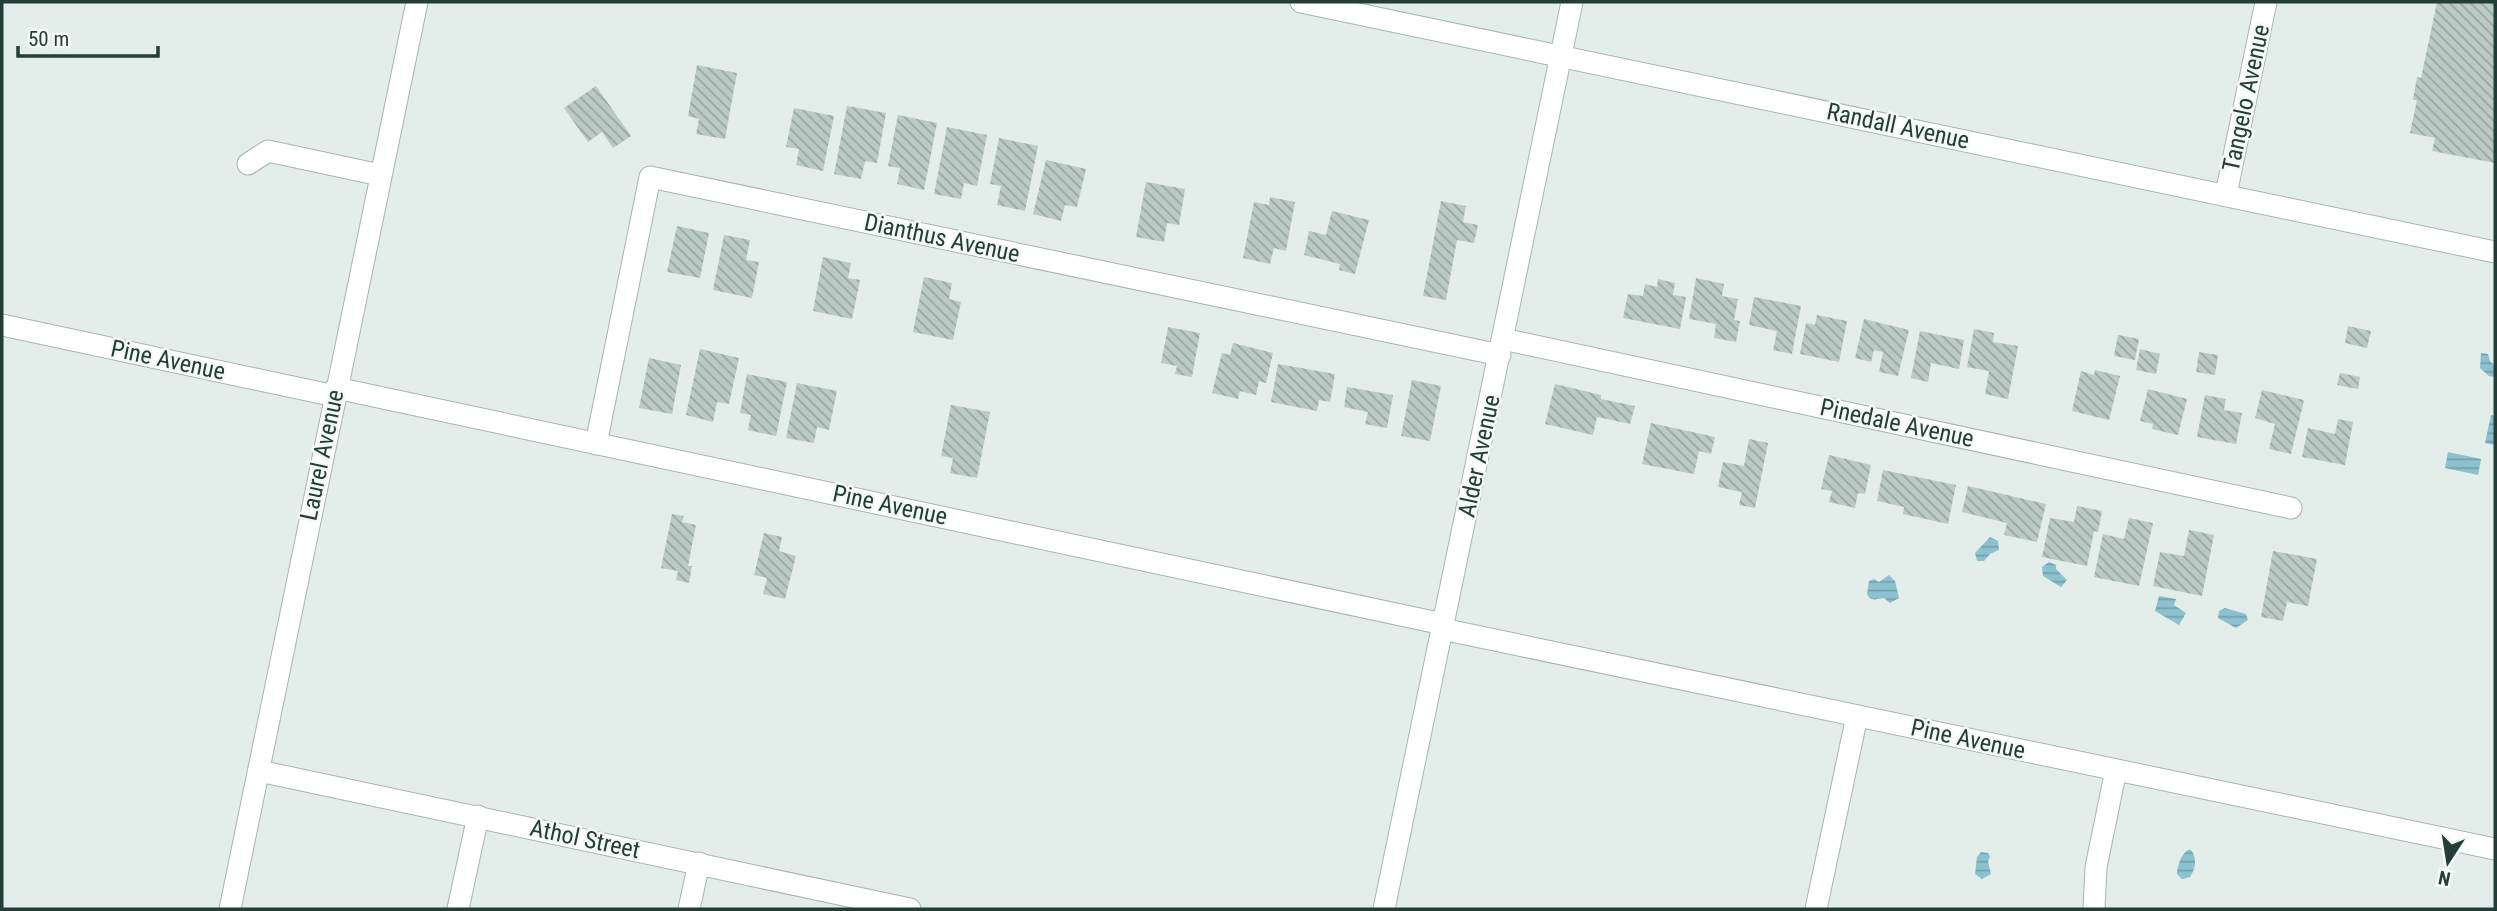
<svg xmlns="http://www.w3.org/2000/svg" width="2497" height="911" font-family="'Roboto Condensed',sans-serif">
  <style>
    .water { fill: url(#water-rules) }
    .building { fill: url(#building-back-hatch) }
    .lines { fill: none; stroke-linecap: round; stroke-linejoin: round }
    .street-casing { stroke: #a6b5b0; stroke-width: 23 }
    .secondary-casing { stroke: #a2b8b2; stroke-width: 23 }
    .street { stroke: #fff; stroke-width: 21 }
    .secondary { stroke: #fff; stroke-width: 21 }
    .labels { text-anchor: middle; stroke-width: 5; stroke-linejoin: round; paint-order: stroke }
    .street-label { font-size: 24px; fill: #233e38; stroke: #f4f9f7 }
  </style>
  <defs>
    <pattern id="water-rules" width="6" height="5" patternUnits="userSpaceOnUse" patternTransform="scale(1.75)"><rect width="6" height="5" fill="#8cc2d0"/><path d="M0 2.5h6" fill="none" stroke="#729faa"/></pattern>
    <pattern id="building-back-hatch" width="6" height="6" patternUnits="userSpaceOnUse" patternTransform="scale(1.75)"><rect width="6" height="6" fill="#bbcac5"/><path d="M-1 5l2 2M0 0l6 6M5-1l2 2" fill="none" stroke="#98a5a1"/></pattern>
  </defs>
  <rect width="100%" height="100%" fill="#e3ede9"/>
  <g class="water">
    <path d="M2481,353L2488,354L2490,361L2495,366V377L2489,376L2480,368Z"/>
    <path d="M2491,415L2495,416V445L2485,443Z"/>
    <path d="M2448,452L2481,459L2478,475L2445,468Z"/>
    <path d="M1990,537L1998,541L1999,550L1990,554L1984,561H1977L1975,553Z"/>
    <path d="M2049,562L2056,565V569L2067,580L2061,587L2043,576L2042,567Z"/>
    <path d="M1889,575L1895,581L1899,598L1890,603L1884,598C1877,598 1871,603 1867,594L1869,581L1874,579L1879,582Z"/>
    <path d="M2159,596L2176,599L2174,605L2186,613L2179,625L2155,611Z"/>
    <path d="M2225,608L2246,614L2248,620L2236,628L2218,618L2219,611Z"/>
    <path d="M2188,850H2191C2197,858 2196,868 2190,877L2182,879L2177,874C2177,867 2181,854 2188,850Z"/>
    <path d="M1981,852L1988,853L1990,856L1988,862L1991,874L1982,879L1975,874L1977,857Z"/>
  </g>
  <g class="building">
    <path d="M2437,2H2495V163L2432,151L2435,138L2410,133L2417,100H2413L2417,77L2421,78Z"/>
    <path d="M697,65L737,73L725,139L696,134L699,119L688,116Z"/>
    <path d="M596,86L631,136L613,148L602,132L588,142L564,108Z"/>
    <path d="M847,106L886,113L877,163L865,161L861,179L834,174Z"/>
    <path d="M794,108L834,116L823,171L796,165L799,149L786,147Z"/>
    <path d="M898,115L937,123L924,190L897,184L900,168L888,166Z"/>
    <path d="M947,127L987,135L977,186L964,183L961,199L934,194Z"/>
    <path d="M999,138L1038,146L1025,211L997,205L1001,186L990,184Z"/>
    <path d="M1046,160L1086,169L1077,207L1065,205L1061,221L1033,214Z"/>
    <path d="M1146,182L1185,189L1179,225L1167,223L1164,242L1136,237Z"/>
    <path d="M1270,197L1295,202L1286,251L1274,248L1270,264L1243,258L1254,202L1269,205Z"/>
    <path d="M1441,201L1466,206L1463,222L1478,225L1474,243L1457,240L1446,300L1423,296Z"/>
    <path d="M1332,211L1369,220L1355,274L1339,270L1340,264L1304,255L1309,231L1326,235Z"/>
    <path d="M677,226L709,233L700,278L667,272Z"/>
    <path d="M724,235L750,240L746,260L759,262L752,298L713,290Z"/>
    <path d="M823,257L851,263L848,278L860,280L852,319L813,311Z"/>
    <path d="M924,277L952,283L949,299L961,302L953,340L913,332Z"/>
    <path d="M1696,278L1724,284L1722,296L1738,299L1734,320L1740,321L1736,342L1714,338L1716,324L1689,319Z"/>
    <path d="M1658,279L1675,283L1673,295L1686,297L1680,329L1623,318L1628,294L1643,296L1645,284L1657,287Z"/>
    <path d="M1754,297L1801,306L1792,354L1773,350L1777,331L1749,325Z"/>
    <path d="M1817,315L1847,321L1839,362L1800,354L1806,323L1815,325Z"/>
    <path d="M1864,319L1909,330L1898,376L1879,372L1883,352L1874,350L1871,362L1855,358Z"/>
    <path d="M2348,326L2371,331L2367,348L2345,343Z"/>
    <path d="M1168,327L1200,333L1192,377L1175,374L1177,366L1161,363Z"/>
    <path d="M1974,329L1994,333L1993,342L2018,346L2008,399L1985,394L1989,371L1967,367Z"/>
    <path d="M1920,331L1964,340L1959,369L1931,363L1928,382L1911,378Z"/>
    <path d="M2118,335L2139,339L2135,360L2114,356Z"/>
    <path d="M1233,343L1273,353L1266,383L1259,381L1256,395L1240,391L1238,399L1212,393L1222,353L1230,355Z"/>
    <path d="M700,349L739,358L729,404L717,402L713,422L686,415Z"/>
    <path d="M2140,349L2160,354L2156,374L2136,370Z"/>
    <path d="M2199,352L2218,355L2215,375L2196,372Z"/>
    <path d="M649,358L681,365L672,414L639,408Z"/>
    <path d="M1278,364L1335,374L1330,402L1319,400L1317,411L1271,402Z"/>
    <path d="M2095,370L2120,376L2109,420L2072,411L2081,371L2094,375Z"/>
    <path d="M2340,373L2360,377L2358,389L2337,385Z"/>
    <path d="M747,374L787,382L776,436L748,430L751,415L740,413Z"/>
    <path d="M1412,380L1441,386L1430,441L1401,436Z"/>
    <path d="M797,383L837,391L829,430L817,427L814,443L786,438Z"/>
    <path d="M1555,384L1601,395V399L1635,406L1630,424L1597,417L1593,435L1545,424Z"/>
    <path d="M1347,387L1393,395L1387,428L1365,424L1368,412L1344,407Z"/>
    <path d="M2148,389L2187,399L2178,435L2152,429L2153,424L2140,421Z"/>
    <path d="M2262,390L2304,400L2291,454L2269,449L2275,424L2255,418Z"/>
    <path d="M2205,395L2226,399L2224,410L2242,413L2236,444L2197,437Z"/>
    <path d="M951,405L990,412L977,478L950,473L953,458L941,456Z"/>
    <path d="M2338,419L2353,422L2345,465L2302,457L2308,428L2335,434Z"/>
    <path d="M1651,423L1715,437L1711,454L1699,451L1694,474L1642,464Z"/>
    <path d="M1749,439L1768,443L1755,508L1739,505L1742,492L1718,487L1723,462L1744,466Z"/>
    <path d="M1829,455L1871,465L1865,494L1858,493L1855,508L1829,502L1832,491L1821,489Z"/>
    <path d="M1883,470L1956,485L1948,524L1903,514L1904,507L1877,501Z"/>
    <path d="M1968,486L2046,504L2037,542L2004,535L2007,523L1962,512Z"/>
    <path d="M2077,506L2102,511L2098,532L2094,531L2087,566L2042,557L2050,518L2074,522Z"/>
    <path d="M672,514L684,516L682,522L696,525L688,566H692L689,583L676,580L678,571L661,568Z"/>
    <path d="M2129,518L2153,523L2139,586L2094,577L2103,534L2124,539Z"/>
    <path d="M2189,530L2214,535L2202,596L2153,586L2160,552L2184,556Z"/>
    <path d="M764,533L782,537L779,551L796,556L785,599L763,594L767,578L754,575Z"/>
    <path d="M2273,551L2317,559L2308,606L2287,602L2283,621L2261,617Z"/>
  </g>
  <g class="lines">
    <defs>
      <g id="street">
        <path d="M248,164L268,151L380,175"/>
        <path d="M2226,194L2266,2"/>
        <path d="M2,325L335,396"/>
        <path d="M1503,339L2291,508"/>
        <path d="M336,388L1443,624"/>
        <path d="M596,444L650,177L1500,355"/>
        <path d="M1442,629L2495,849"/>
        <path d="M259,771L910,909"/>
        <path d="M230,909L417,2"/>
        <path d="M458,909L478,816"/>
        <path d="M689,909L699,863"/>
        <path d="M1816,909L1857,716"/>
        <path d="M2094,909L2096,867L2116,770"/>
      </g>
      <g id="secondary">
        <path d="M1301,2L2495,252"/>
        <path d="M1384,909L1572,2"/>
      </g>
    </defs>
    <use href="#street" class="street-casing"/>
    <use href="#secondary" class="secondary-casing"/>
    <use href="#street" class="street"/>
    <use href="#secondary" class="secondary"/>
  </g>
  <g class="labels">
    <g class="street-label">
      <text transform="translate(2246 98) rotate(-78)" y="8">Tangelo Avenue</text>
      <text transform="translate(1898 126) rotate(12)" y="8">Randall Avenue</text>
      <text transform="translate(942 238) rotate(12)" y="8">Dianthus Avenue</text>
      <text transform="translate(168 360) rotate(12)" y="8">Pine Avenue</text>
      <text transform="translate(1897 423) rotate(12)" y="8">Pinedale Avenue</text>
      <text transform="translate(322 455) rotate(-78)" y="8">Laurel Avenue</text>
      <text transform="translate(1479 456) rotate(-78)" y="8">Alder Avenue</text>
      <text transform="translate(890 505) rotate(12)" y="8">Pine Avenue</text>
      <text transform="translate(1968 739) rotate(12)" y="8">Pine Avenue</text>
      <text transform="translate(585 839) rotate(12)" y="8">Athol Street</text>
    </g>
  </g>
  <rect width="2497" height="911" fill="none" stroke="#233e38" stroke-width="7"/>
  <g transform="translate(2448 862) rotate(192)" stroke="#f4f9f7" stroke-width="5" paint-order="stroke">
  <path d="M0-5L12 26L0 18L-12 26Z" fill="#233e38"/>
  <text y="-10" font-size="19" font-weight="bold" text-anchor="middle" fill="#233e38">N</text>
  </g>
  <path d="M18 46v10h140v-10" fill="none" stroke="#233e38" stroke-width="3.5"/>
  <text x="28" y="46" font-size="21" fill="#233e38" stroke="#f4f9f7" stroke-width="5" paint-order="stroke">50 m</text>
</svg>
